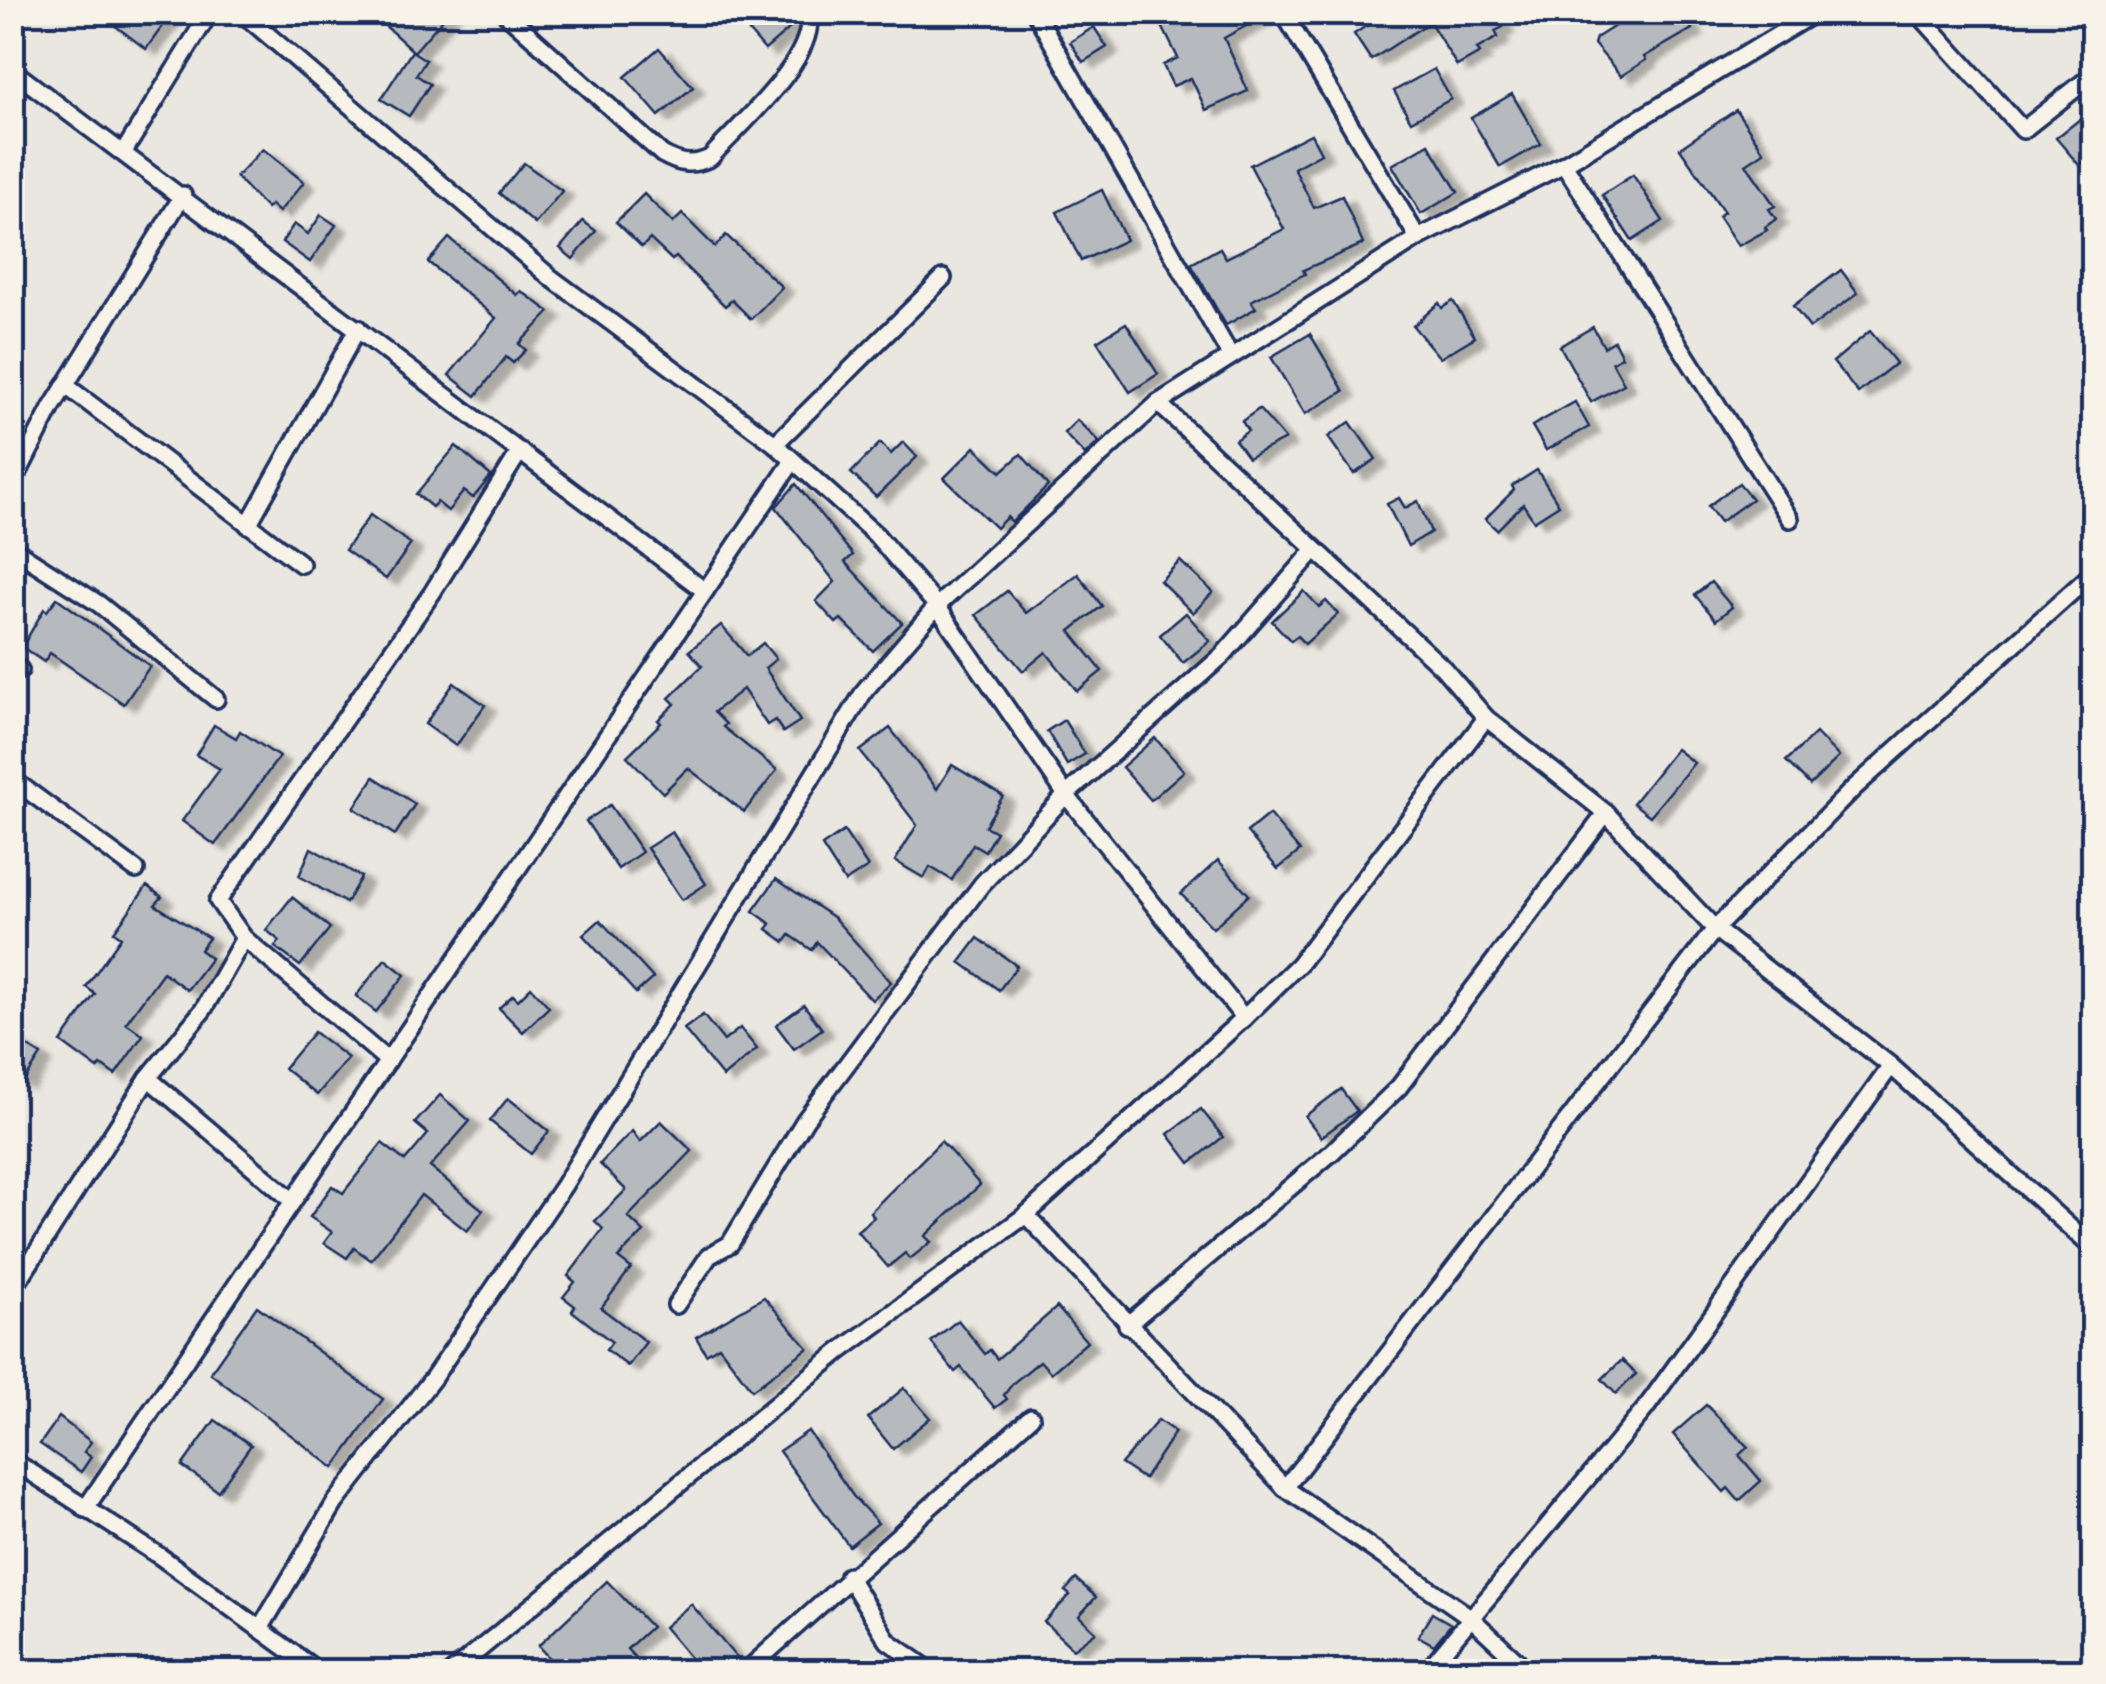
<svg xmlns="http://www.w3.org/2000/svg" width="2106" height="1684" font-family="Mali,sans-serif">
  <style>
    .building { fill: #b6babf; stroke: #1b2f5e; stroke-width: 2.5; filter: url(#shadow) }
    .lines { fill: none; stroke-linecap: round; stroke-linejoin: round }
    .minor-casing { stroke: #1b2f5e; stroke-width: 22 }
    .minor { stroke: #f7f3e8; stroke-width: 15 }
  </style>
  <defs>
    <filter id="shadow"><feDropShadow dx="11" dy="6" stdDeviation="2.5" flood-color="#0004"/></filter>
  </defs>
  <rect width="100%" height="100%" fill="#eae7e0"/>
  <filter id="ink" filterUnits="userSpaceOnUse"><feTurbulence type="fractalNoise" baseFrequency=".01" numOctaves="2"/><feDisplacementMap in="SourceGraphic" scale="20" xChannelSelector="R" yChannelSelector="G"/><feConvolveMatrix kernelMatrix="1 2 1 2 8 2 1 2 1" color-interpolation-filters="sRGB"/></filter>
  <g filter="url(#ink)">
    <g class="building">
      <path d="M97,12H173L146,49Z"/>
      <path d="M370,12H449L414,52Z"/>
      <path d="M732,12H788L797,22L765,50Z"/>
      <path d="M1155,12H1272L1224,38L1248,91L1206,110L1191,78L1173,86L1163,65L1178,58Z"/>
      <path d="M1387,12H1494L1503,27L1495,31L1498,37L1477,49L1480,53L1457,66L1430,22L1371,60L1354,34Z"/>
      <path d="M1637,12H1681L1692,29L1644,57L1646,60L1621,76L1594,44L1596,38Z"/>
      <path d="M1094,27L1107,47L1083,62L1070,42Z"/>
      <path d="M659,48L693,87L659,116L625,77Z"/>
      <path d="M412,51L426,60L416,75L430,84L409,116L381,99Z"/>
      <path d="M1434,69L1451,99L1411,121L1394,91Z"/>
      <path d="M1512,94L1541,144L1500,167L1471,118Z"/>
      <path d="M2094,108V154L2079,165L2056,138Z"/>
      <path d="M1736,110L1764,152L1746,164L1775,206L1769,209L1776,219L1765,227L1767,230L1738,246L1718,216L1724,212L1680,148Z"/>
      <path d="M1311,134L1321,153L1294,168L1314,208L1342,196L1363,244L1303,270L1305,274L1251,301L1256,308L1226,325L1191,264L1220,248L1226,258L1284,229L1250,165Z"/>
      <path d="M1429,144L1458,192L1421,214L1392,165Z"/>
      <path d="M263,149L304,182L279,212L271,205L267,209L236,177Z"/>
      <path d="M524,163L562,191L535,224L499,193Z"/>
      <path d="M1633,175L1663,221L1632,241L1602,195Z"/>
      <path d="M1102,190L1126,240L1081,261L1057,212Z"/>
      <path d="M644,194L673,223L682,214L715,247L726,235L782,287L751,319L732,300L725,306L676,257L672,260L650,239L642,247L616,222Z"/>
      <path d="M321,215L336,225L310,262L282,242L294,224L308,234Z"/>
      <path d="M583,221L596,231L573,259L560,248Z"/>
      <path d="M449,238L517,295L521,291L550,312L519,344L526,350L513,363L506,357L476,396L449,375L496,318L428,262Z"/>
      <path d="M1841,270L1858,293L1810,328L1793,306Z"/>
      <path d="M1453,301L1475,337L1440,358L1413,326L1439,303L1442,308Z"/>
      <path d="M1126,323L1158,374L1130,392L1097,341Z"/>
      <path d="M1593,327L1604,347L1614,341L1622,357L1612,362L1624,384L1591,402L1560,346Z"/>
      <path d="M1870,331L1896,363L1858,393L1833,362Z"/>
      <path d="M1310,334L1344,391L1305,414L1271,357Z"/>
      <path d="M1575,402L1589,427L1546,450L1532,426Z"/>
      <path d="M1259,409L1285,439L1248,458L1235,440L1248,431L1242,421Z"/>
      <path d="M1077,420L1099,442L1085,455L1064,433Z"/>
      <path d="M1350,422L1376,459L1354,474L1328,437Z"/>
      <path d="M903,442L917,457L876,497L851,473L880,443L891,454Z"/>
      <path d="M456,446L491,476L473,498L464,491L448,511L437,502L432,507L416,494Z"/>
      <path d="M975,447L1001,472L1021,454L1048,486L1012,522L1007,517L996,528L944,478Z"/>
      <path d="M1537,470L1559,505L1534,521L1523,504L1497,530L1485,519L1514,490L1512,486Z"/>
      <path d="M1739,483L1752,499L1720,522L1708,506Z"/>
      <path d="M796,484L853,555L845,562L902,623L873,651L841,619L836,623L816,601L835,582L776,507Z"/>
      <path d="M1399,498L1405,508L1418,501L1431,532L1408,546L1387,504Z"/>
      <path d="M370,515L411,544L386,579L345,550Z"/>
      <path d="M1180,561L1213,592L1193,613L1160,581Z"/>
      <path d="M1078,574L1102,606L1070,631L1102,671L1077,691L1046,652L1023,671L976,615L1007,591L1026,613Z"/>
      <path d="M1711,582L1732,607L1716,620L1695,595Z"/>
      <path d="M1304,591L1319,607L1326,601L1338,614L1305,644L1297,636L1291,641L1272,621Z"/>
      <path d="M57,598L150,666L124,704L50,653L44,662L22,647L44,609L47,611Z"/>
      <path d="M1186,613L1210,641L1183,663L1160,635Z"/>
      <path d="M721,625L747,656L763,643L776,659L765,668L800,721L783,732L775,720L767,725L743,689L714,712L726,724L723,727L777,770L744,812L688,768L663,793L627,756L661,723L658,720L675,704L669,698L702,666L689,651Z"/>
      <path d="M454,683L485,705L456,746L425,724Z"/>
      <path d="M1064,720L1085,754L1067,765L1047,731Z"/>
      <path d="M214,725L236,738L240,731L279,757L215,845L182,821L220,769L196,755Z"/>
      <path d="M890,728L937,789L952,765L1003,796L985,826L996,832L985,851L973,844L952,880L930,867L924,878L895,861L917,825L860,751Z"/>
      <path d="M1816,733L1839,757L1810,785L1786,761Z"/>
      <path d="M1155,738L1184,771L1151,800L1122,767Z"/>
      <path d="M1676,749L1694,763L1650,816L1633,803Z"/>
      <path d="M374,777L415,804L395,835L354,808Z"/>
      <path d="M610,805L642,852L618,869L586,821Z"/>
      <path d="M1269,814L1300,851L1278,869L1247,832Z"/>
      <path d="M844,831L868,867L845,882L822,846Z"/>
      <path d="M672,832L706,884L682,900L647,848Z"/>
      <path d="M311,848L361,877L346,903L299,876Z"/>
      <path d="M1218,860L1249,895L1213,928L1181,894Z"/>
      <path d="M776,879L834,918L891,982L872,1000L817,942L812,950L790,935L785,942L767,929L771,924L753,911Z"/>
      <path d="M147,886L162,897L155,905L209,938L200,950L211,958L187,990L163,972L126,1023L143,1035L115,1075L101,1065L98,1069L61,1042L95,994L86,987L121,937L114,932Z"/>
      <path d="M292,897L330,928L300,966L275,947L280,941L266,930Z"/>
      <path d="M600,920L653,978L636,993L583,935Z"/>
      <path d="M978,938L1017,966L999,990L960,962Z"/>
      <path d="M385,959L405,975L376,1012L356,996Z"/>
      <path d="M531,987L549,1007L523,1032L499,1008L513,995L518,1000Z"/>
      <path d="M804,1005L822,1029L794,1049L776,1025Z"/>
      <path d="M703,1015L724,1041L740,1028L757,1049L723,1077L684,1029Z"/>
      <path d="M314,1032L348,1058L317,1095L284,1068Z"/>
      <path d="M12,1037L41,1055L23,1083L12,1077Z"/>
      <path d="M1341,1089L1357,1111L1321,1137L1305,1116Z"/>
      <path d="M440,1095L470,1121L430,1167L483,1210L467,1231L421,1195L371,1260L354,1248L347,1258L324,1243L332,1232L310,1217L332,1186L343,1193L382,1143L405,1161L428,1134L415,1123Z"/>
      <path d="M508,1098L549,1131L531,1154L490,1121Z"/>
      <path d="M1201,1109L1223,1137L1190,1163L1168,1134Z"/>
      <path d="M661,1121L692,1151L628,1217L644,1232L618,1258L631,1268L601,1308L646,1342L628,1366L606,1350L612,1342L572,1311L575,1306L563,1297L575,1282L568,1276L603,1229L595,1221L626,1190L600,1164L632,1131L640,1142Z"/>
      <path d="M941,1141L980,1185L925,1236L931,1242L910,1259L905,1253L888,1267L857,1231L874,1217L870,1212Z"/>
      <path d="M764,1297L808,1348L752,1390L719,1346L706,1354L696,1337Z"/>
      <path d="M257,1306L383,1399L334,1468L210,1373Z"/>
      <path d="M1057,1307L1087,1342L1051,1373L1040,1361L1013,1383L1004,1395L1007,1399L995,1408L961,1367L955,1372L931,1342L958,1320L985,1354L990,1350L997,1359Z"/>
      <path d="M1622,1360L1636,1374L1616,1394L1602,1379Z"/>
      <path d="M904,1388L930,1418L893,1449L868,1418Z"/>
      <path d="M1706,1405L1748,1447L1739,1455L1761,1481L1739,1501L1728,1488L1724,1492L1673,1434Z"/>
      <path d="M59,1417L91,1442L84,1452L91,1457L81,1472L40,1444Z"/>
      <path d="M215,1420L251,1445L218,1491L182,1466Z"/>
      <path d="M1158,1420L1175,1432L1144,1479L1121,1464Z"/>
      <path d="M808,1431L853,1496L878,1523L849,1546L779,1451Z"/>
      <path d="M1076,1579L1096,1597L1079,1616L1096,1632L1073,1649L1044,1622L1070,1595L1065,1591Z"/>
      <path d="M607,1581L651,1627L627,1649L648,1672H562L538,1646Z"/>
      <path d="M691,1604L740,1662L732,1672H702L664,1627Z"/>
      <path d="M1432,1613L1451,1624L1434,1645L1418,1636Z"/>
    </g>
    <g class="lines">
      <defs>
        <g id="minor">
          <path d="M241,12L550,277L775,444L876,535L937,606L1066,795L1244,1018"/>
          <path d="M504,12L662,154C679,164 692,166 710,158C739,125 819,57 808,12"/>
          <path d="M1035,12L1230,355"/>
          <path d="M1283,12L1418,238"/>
          <path d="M1917,12L2023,130L2094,74"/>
          <path d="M12,70L705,591"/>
          <path d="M125,150L210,12"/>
          <path d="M1564,164L1790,519"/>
          <path d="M65,385L301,564"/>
          <path d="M1158,403L1443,668L1486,718L1606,813L1715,929L1891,1066L2094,1249"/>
          <path d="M775,444L943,278"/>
          <path d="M12,485L52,407L183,195"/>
          <path d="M248,525L358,328"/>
          <path d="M12,548L99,604L216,699"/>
          <path d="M12,664L20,670"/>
          <path d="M12,779L136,870"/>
          <path d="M244,938L388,1061"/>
          <path d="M148,1078L293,1201"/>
          <path d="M1026,1215L1285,1488L1470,1617L1529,1672"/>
          <path d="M12,1291L148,1078L203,1010L244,938L218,901L432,593L520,451"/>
          <path d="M676,1305L709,1256L730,1244L805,1120L982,884L1066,795L1223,655L1313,552"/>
          <path d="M1127,1325L1331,1153L1399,1087L1606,813"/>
          <path d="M12,1460L161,1557L319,1672"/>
          <path d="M1285,1488L1715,929L1854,788L2094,572"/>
          <path d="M85,1509L793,461"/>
          <path d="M848,1576L888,1641L932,1672"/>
          <path d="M260,1629L335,1503L433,1378L564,1185L865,690L937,606L1158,403L1418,238L1564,164L1816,12"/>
          <path d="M452,1672L839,1352L1026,1215L1244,1018L1299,964L1486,718"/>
          <path d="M745,1672L1031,1417"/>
          <path d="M1426,1672L1645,1409L1891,1066"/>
        </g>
      </defs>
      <use href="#minor" class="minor-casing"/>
      <use href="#minor" class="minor"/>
    </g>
  </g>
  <rect width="2106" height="1684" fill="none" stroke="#f7f3e8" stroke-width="50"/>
  <rect x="25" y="25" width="2056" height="1634" fill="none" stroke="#1b2f5e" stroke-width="4" filter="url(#ink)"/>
</svg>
